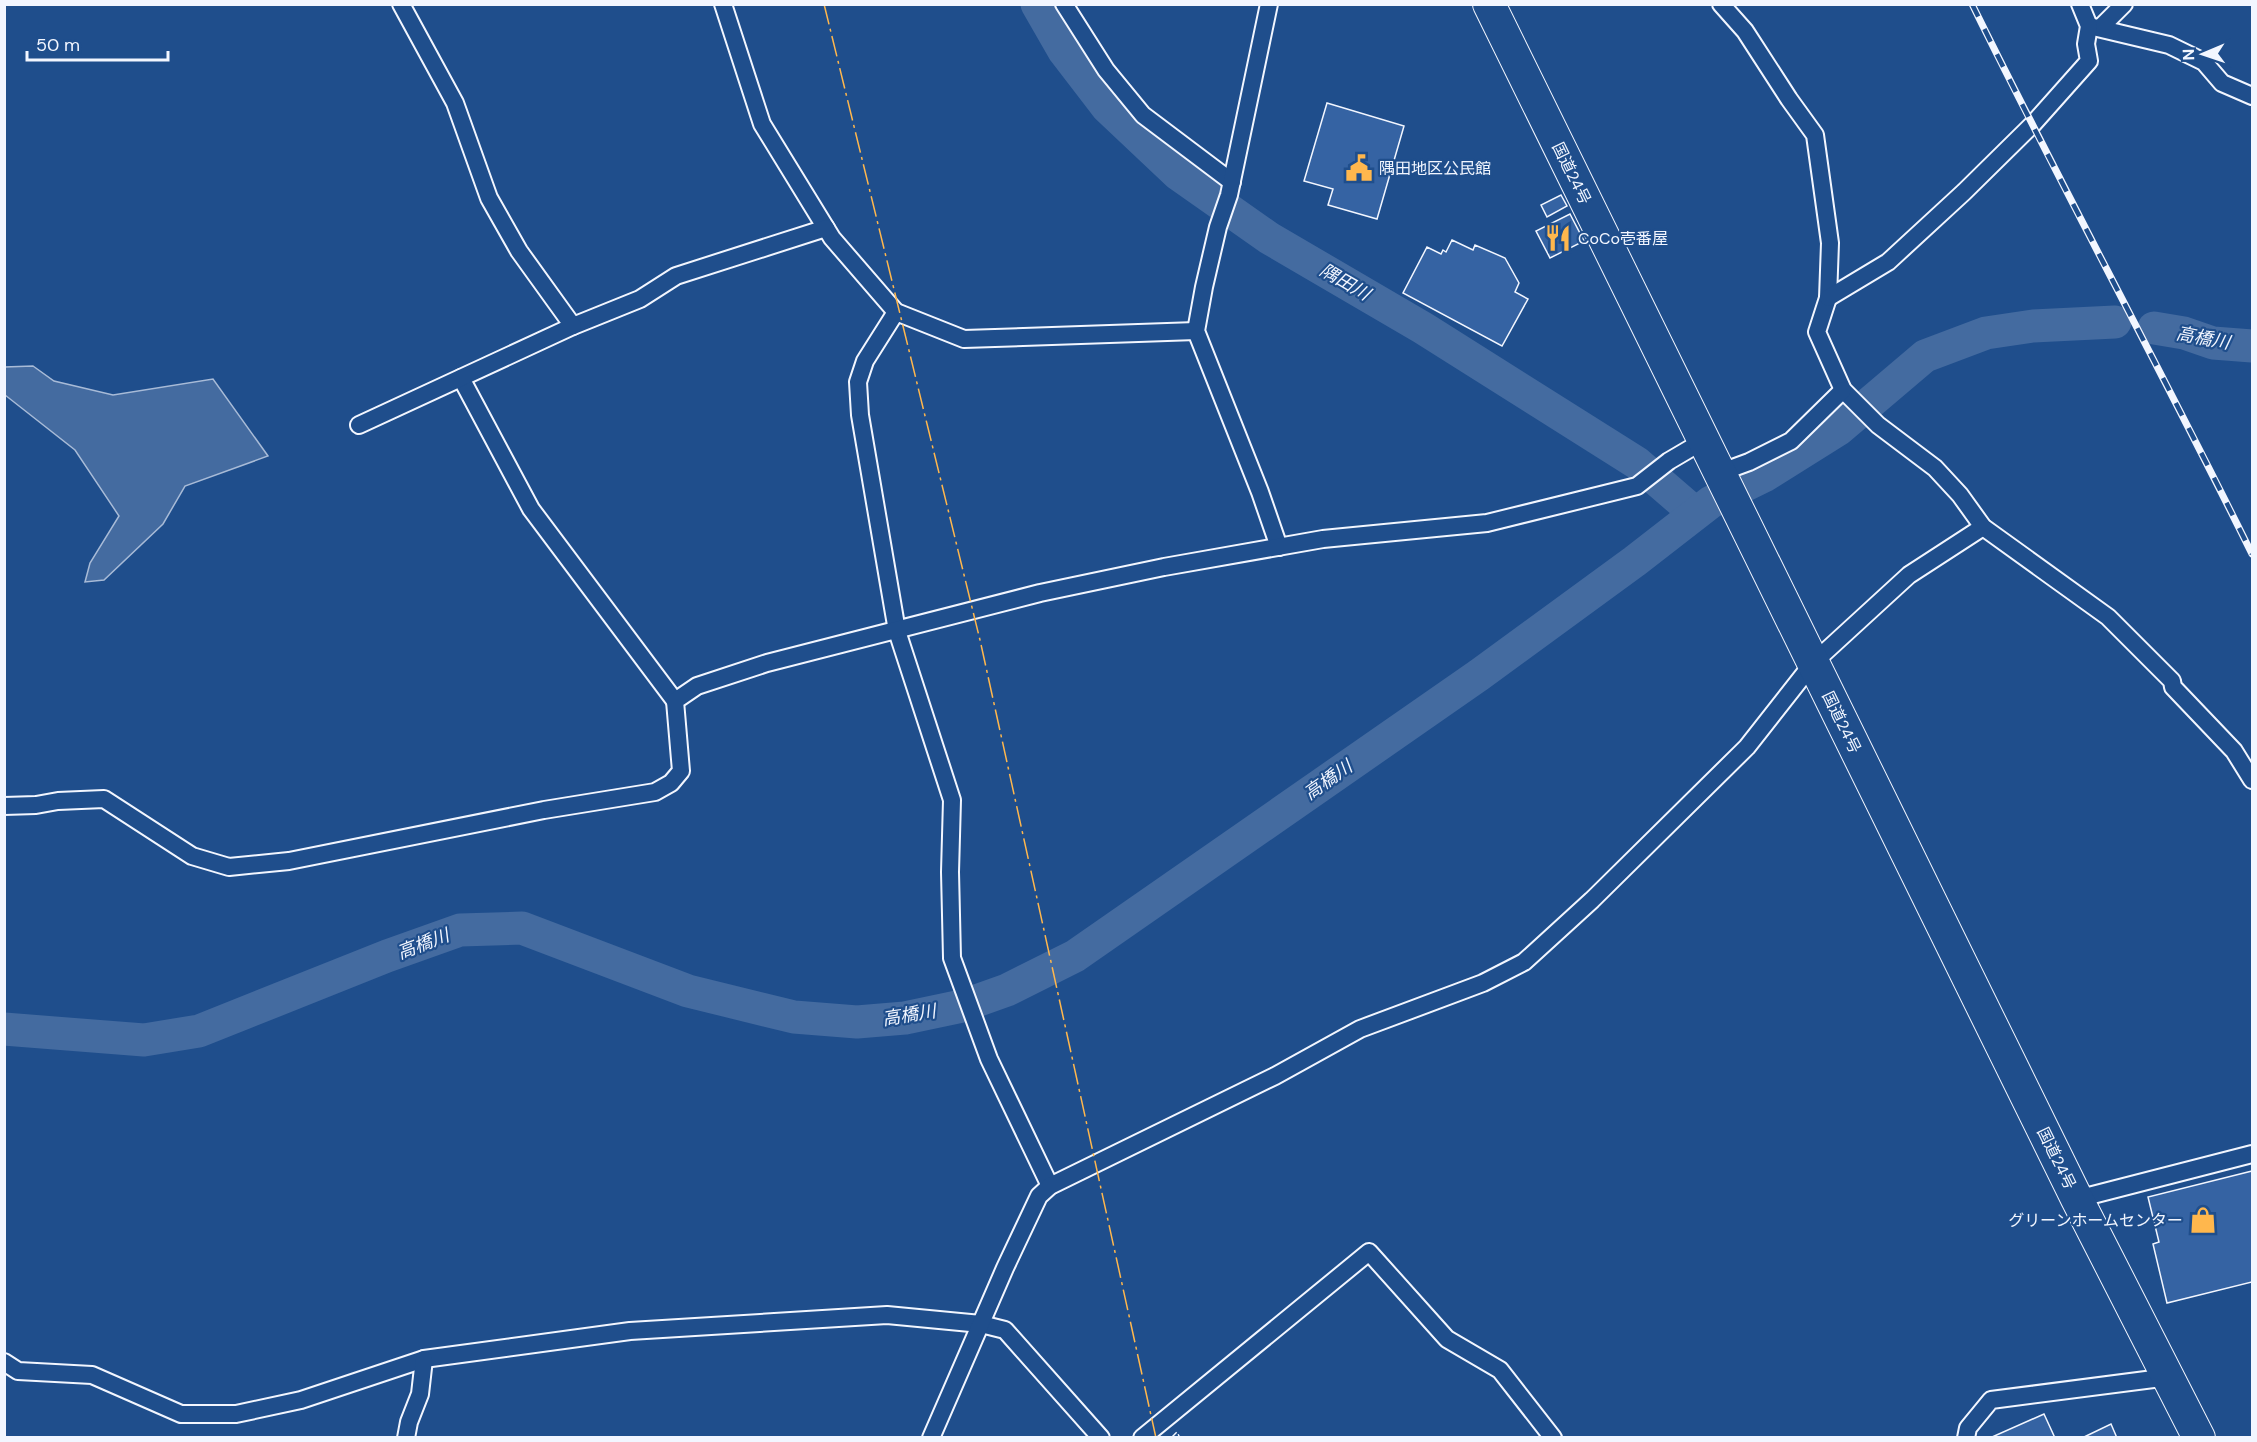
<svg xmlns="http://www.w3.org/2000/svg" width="2257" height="1442" font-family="'DM Sans','Noto Sans JP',sans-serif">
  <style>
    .water { fill: #446ba0; stroke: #a8bbd7; stroke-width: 1.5 }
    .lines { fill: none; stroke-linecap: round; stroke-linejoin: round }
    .river { stroke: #446ba0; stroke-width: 33 }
    .building { fill: #3563a3; stroke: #f2f6ff; stroke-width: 1.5 }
    .street-casing { stroke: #f2f6ff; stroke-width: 20 }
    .highway-casing { stroke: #f2f6ff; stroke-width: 34 }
    .street { stroke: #1f4e8c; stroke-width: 16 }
    .highway { stroke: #1f4e8c; stroke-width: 32 }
    .rail-casing { stroke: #f2f6ff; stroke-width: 7 }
    .rail { stroke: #1f4e8c; stroke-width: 4.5; stroke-dasharray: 14; stroke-linecap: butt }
    .fence { stroke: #f2f6ff; stroke-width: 1.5; stroke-dasharray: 8 3; stroke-linecap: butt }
    .power { stroke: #ffb74d; stroke-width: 1.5; stroke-dasharray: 21 4.5 3 4.5; stroke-linecap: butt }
    .labels { text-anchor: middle; stroke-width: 4.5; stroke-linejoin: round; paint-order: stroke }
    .poi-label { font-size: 16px; fill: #f2f6ff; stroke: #1f4e8c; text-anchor: start }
    .street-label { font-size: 16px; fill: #f2f6ff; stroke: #1f4e8c }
    .water-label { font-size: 18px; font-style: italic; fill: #f2f6ff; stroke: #1f4e8c }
  </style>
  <rect width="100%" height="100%" fill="#1f4e8c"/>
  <path class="water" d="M33,366L54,381L113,395L213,379L268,456L185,486L163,524L104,580L85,582L90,563L119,516L75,450L5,395V367Z"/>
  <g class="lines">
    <g class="river">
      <path d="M1037,4L1064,51L1107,107L1178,174L1269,238L1423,328L1637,463L1695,513"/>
      <path d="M2154,328L2184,333L2213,343L2252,346"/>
      <path d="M4,1029L144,1040L199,1031L387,956L460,930L522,928L688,991L794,1017L857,1022L905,1018L962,1006L1007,990L1075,956L1479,675L1635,561L1711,502L1764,476L1839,429L1925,356L1986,333L2033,326L2115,322"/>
    </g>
  </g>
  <g class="building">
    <path d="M1327,103L1404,126L1377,219L1328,205L1333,189L1304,181Z"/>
    <path d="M1561,195L1567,206L1547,217L1541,205Z"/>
    <path d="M1570,214L1584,241L1550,258L1536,231Z"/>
    <path d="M1452,240L1473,250L1475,245L1505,258L1519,283L1515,292L1528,299L1502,346L1403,293L1427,247L1441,254L1443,250L1446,252Z"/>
    <path d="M2252,1171V1282L2167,1303L2153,1244L2159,1242L2148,1197Z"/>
    <path d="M2044,1414L2055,1438H1993L1992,1437Z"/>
    <path d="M2111,1424L2117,1438H2082Z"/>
  </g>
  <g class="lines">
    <defs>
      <g id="street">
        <path d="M723,4L762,124L832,238L896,312L964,339L1196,331"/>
        <path d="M1064,4L1106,70L1143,115L1232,182"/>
        <path d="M1269,4L1229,195L1218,227L1204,287L1196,331L1260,492L1279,547"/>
        <path d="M1721,4L1745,31L1789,99L1815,135L1830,243L1828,298L1817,332L1843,390L1878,425L1935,468L1960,495L1983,527L2108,617L2172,681L2173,687L2234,751L2252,780"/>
        <path d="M2089,26L2169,45L2204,62L2222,83L2252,96"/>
        <path d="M2100,28L2124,4"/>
        <path d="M1828,298L1888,262L1964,192L2032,125L2089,61L2086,44L2089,26L2080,4"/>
        <path d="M896,312L865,361L858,382L860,415L897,631L952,800L950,872L952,958L989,1059L1050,1186"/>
        <path d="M573,326L640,299L676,276L826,228"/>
        <path d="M461,378L531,509L675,701"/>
        <path d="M359,425L573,326L519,251L489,198L455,103L401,4"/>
        <path d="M1719,473L1749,462L1791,441L1843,390"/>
        <path d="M4,806L36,805L58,801L104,799L192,856L229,867L289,861L544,810L655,792L671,783L681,771L675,701L697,686L767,663L1040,593L1164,567L1323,539L1487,523L1637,486L1669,461L1703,441"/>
        <path d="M2077,1199L2252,1154"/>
        <path d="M4,1362L18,1371L92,1375L181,1414H236L301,1400L424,1359L630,1331L887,1315L981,1324L1005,1330L1101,1438"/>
        <path d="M406,1438L409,1422L420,1394L424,1359"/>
        <path d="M931,1438L1005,1268L1039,1196L1050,1186L1275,1076L1360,1029L1483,983L1524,962L1592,900L1747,747L1813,663L1909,575L1983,527"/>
        <path d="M1142,1438L1369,1252L1447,1339L1500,1370L1553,1438"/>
        <path d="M1966,1438L1968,1428L1991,1400L2169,1377"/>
      </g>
      <path id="highway" d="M1489,4L2077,1199L2199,1438"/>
    </defs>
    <use href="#street" class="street-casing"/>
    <use href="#highway" class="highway-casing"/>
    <use href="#street" class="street"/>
    <use href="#highway" class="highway"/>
    <defs>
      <path id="rail" d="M1972,4C2063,189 2161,370 2252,554"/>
    </defs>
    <use href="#rail" class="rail-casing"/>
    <use href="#rail" class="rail"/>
    <path class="fence" d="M1171,1438L1177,1432L1180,1438"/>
    <path class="power" d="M824,4L980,640L1156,1438"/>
  </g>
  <defs>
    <symbol id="civic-bare" viewBox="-9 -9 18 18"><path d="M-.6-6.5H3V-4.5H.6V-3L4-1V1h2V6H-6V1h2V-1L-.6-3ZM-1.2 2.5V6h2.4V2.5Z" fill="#ffb74d" stroke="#1f4e8c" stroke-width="2.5" paint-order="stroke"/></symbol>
    <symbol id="restaurant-bare" viewBox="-9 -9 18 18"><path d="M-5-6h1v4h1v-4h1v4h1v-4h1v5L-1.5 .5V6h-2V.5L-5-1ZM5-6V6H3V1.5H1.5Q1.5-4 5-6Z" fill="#ffb74d" stroke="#1f4e8c" stroke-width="2.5" paint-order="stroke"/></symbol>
    <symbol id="shop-bare" viewBox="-9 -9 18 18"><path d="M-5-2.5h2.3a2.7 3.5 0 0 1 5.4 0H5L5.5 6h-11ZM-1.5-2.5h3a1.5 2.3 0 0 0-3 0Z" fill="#ffb74d" stroke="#1f4e8c" stroke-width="2.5" paint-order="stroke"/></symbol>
  </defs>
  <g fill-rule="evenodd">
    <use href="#civic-bare" x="1340" y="149" width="38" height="38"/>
    <use href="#restaurant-bare" x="1539" y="219" width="38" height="38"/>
    <use href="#shop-bare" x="2184" y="1201" width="38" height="38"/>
  </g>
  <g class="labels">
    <g class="poi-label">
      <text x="1379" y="174">隅田地区公民館</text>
      <text x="1578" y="244">CoCo壱番屋</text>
      <text x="2183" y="1226" text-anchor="end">グリーンホームセンター</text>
    </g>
    <g class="street-label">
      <text transform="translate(1572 173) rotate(64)" y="6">国道24号</text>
      <text transform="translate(1842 722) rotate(64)" y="6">国道24号</text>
      <text transform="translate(2057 1158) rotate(64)" y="6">国道24号</text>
    </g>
    <g class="water-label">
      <text transform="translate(1345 282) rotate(30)" y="6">隅田川</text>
      <text transform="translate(2203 338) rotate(11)" y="6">高橋川</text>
      <text transform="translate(1328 780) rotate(-35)" y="6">高橋川</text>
      <text transform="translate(423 944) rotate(-21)" y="6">高橋川</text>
      <text transform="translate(909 1015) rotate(-9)" y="6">高橋川</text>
    </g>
  </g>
  <rect width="2257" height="1442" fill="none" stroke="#f2f6ff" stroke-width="12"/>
  <g transform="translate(2203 54) rotate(268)" stroke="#1f4e8c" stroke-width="4.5" paint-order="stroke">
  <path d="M0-4.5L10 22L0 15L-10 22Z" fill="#f2f6ff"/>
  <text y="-9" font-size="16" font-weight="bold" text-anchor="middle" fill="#f2f6ff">N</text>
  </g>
  <path d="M27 51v9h141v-9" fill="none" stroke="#f2f6ff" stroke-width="3"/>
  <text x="36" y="51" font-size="18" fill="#f2f6ff" stroke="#1f4e8c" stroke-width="4.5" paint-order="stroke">50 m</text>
</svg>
